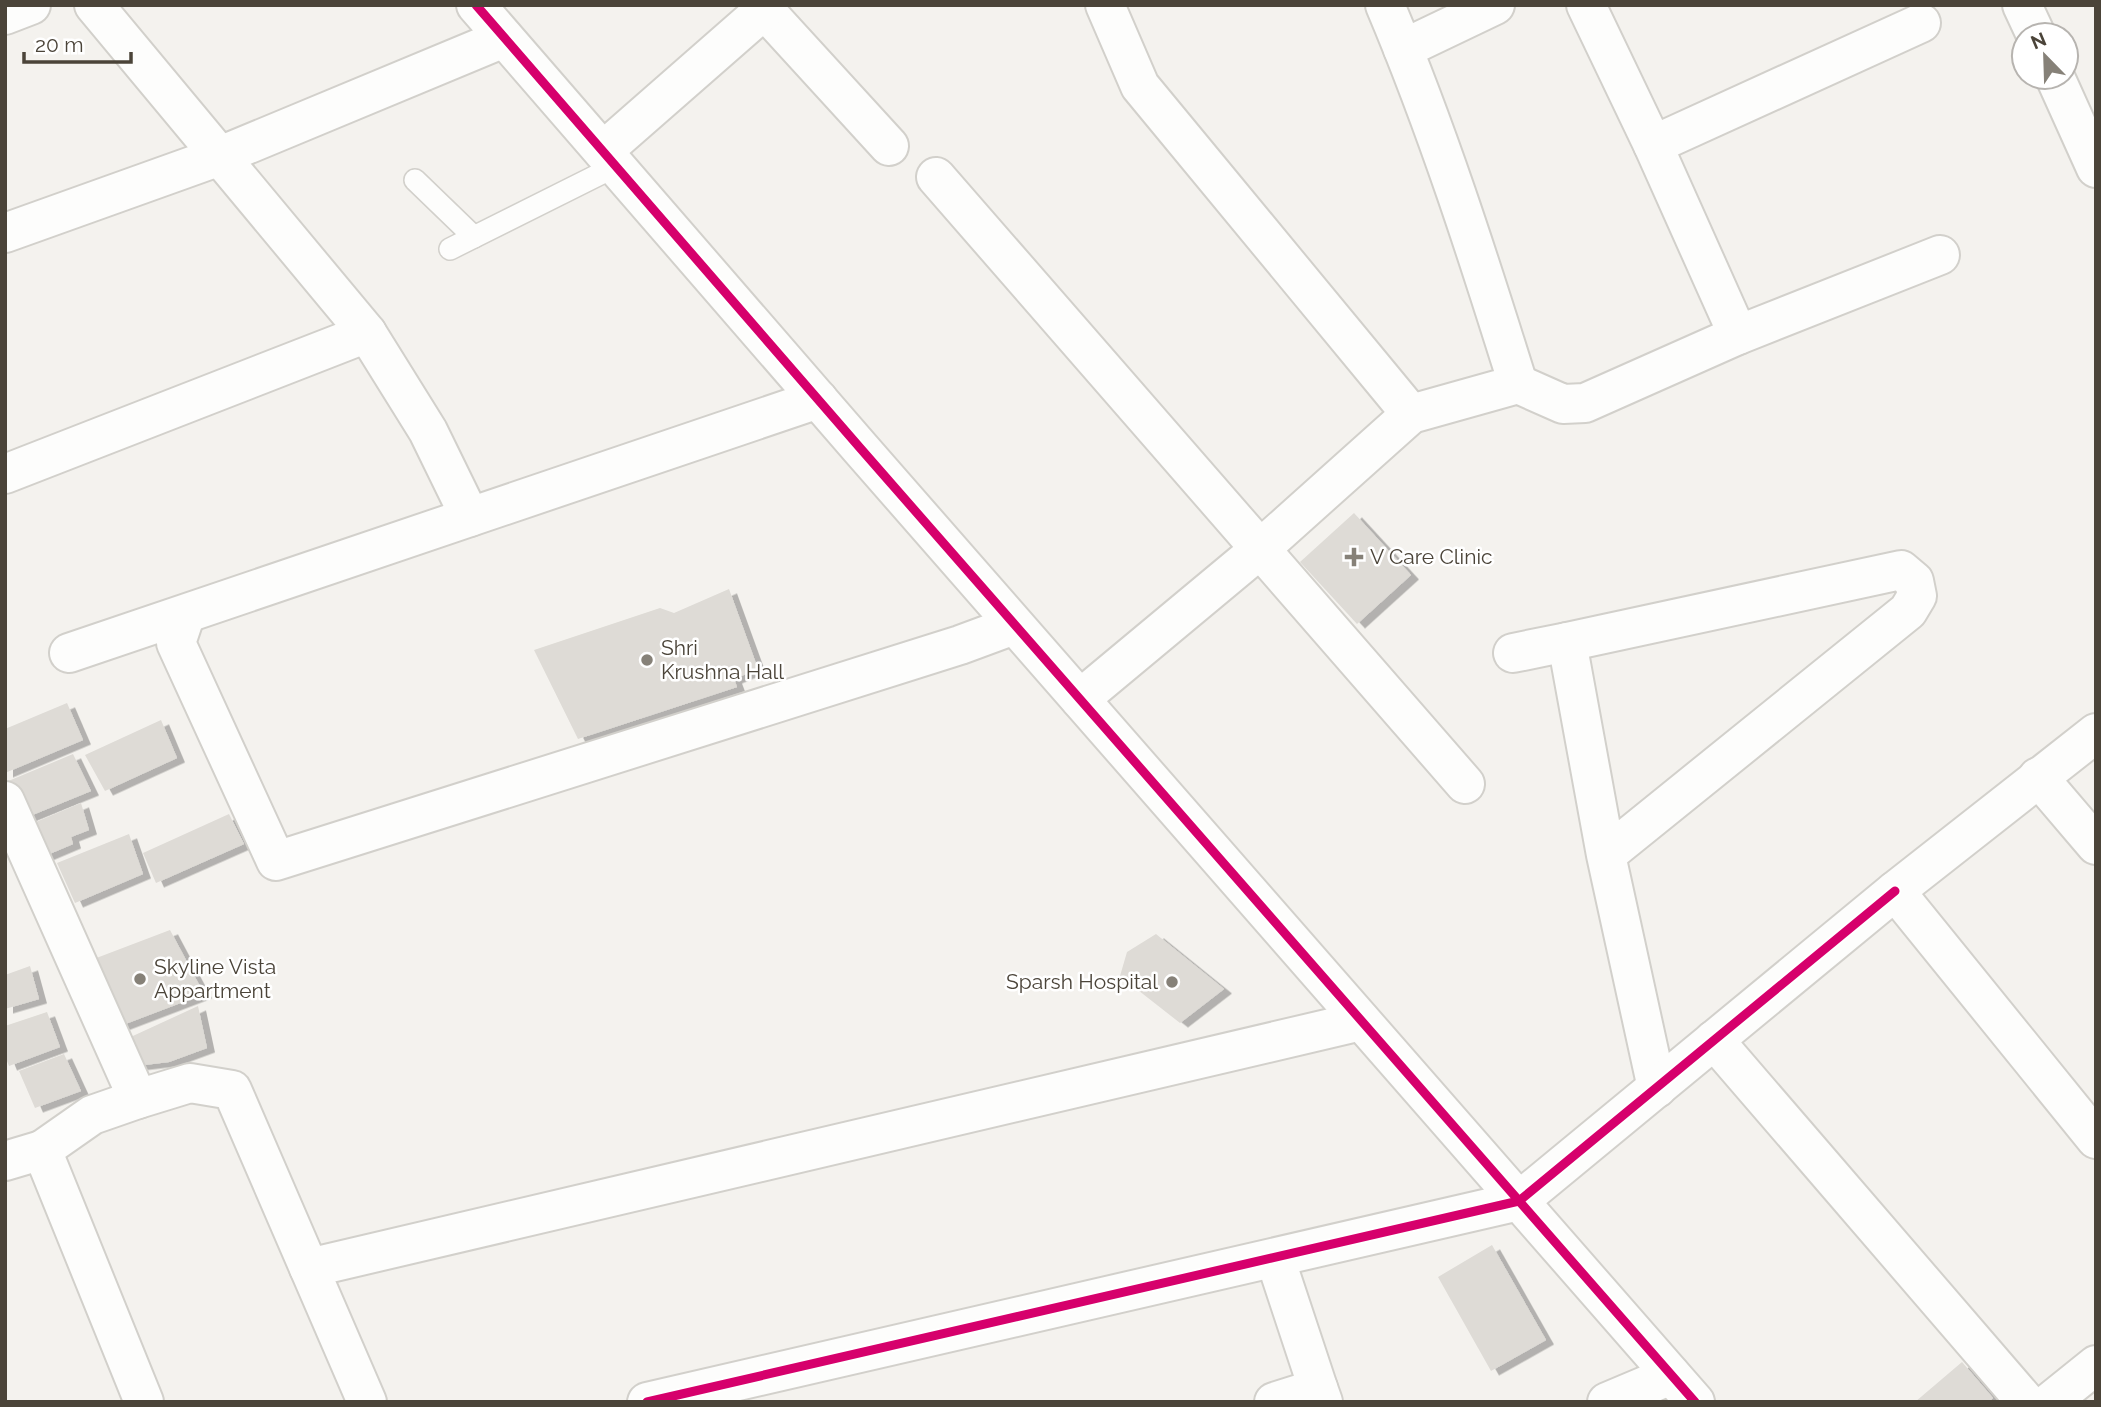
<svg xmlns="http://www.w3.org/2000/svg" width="2101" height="1407" font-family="Raleway,sans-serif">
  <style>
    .building { fill: #dedbd6; filter: url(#shadow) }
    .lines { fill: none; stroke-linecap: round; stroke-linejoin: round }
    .service-casing { stroke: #d2d0cb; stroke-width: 24 }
    .minor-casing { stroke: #d2d0cb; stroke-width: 42 }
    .tertiary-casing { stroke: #d2d0cb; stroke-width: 42 }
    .service { stroke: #fdfdfc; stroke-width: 21 }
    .minor { stroke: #fdfdfc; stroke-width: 38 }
    .tertiary { stroke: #fdfdfc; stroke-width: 38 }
    .cycleway-casing { stroke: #fff; stroke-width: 13 }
    .cycleway { stroke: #d6006c; stroke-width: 9 }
    .poi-dot { fill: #868178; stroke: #fff; stroke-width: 2.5 }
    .labels { text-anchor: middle; stroke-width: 5; stroke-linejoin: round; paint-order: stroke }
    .poi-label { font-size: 21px; fill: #4b4439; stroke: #fff; text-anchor: start }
  </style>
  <defs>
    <filter id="shadow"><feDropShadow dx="8" dy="4.5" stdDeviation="0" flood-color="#0004"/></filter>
  </defs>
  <rect width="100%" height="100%" fill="#f4f2ee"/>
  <g class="building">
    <path d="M1354,513L1411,575L1357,624L1300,562Z"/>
    <path d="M729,589L758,669L734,679L737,687L578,739L534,650L660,608L674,613Z"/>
    <path d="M67,703L83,740L5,773V729Z"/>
    <path d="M161,720L177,758L105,791L85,755Z"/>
    <path d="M73,754L91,791L25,818L6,782Z"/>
    <path d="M81,803L89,830L71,837L73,844L40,858L24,827Z"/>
    <path d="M229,814L244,844L156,883L143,853Z"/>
    <path d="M129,834L143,874L75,903L57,863Z"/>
    <path d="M170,930L204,994L107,1031L78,965Z"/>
    <path d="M1156,934L1224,989L1180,1023L1120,976L1127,952Z"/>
    <path d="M30,966L39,999L5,1009V975Z"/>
    <path d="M198,1006L207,1048L169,1062L136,1066L122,1041Z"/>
    <path d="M47,1012L60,1047L9,1066L5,1056V1026Z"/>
    <path d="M64,1054L81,1091L35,1108L19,1071Z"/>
    <path d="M1492,1245L1546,1340L1491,1371L1438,1277Z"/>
    <path d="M1962,1362L1993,1398L1989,1402H1915Z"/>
  </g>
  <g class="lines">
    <defs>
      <g id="service">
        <path d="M415,180L474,237"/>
        <path d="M450,249L616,166"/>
      </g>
      <g id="minor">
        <path d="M760,5L889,146"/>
        <path d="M1105,5L1140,86L1411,414"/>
        <path d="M1586,5L1653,145L1738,335"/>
        <path d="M2022,5L2036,35"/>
        <path d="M5,15L31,5"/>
        <path d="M1403,49L1495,5"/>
        <path d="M2055,77L2096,168"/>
        <path d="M1653,145L1921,23"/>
        <path d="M603,151L764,10"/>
        <path d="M936,177L1465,784"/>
        <path d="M5,233L220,156L504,38"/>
        <path d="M367,333L428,431L470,517"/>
        <path d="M1518,384L1563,404L1585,403L1738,335L1940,255"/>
        <path d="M5,474L367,333L94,5"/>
        <path d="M185,616L176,643L276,861L960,645L1014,625"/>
        <path d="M69,653L818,399"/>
        <path d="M1513,653L1567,642"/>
        <path d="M1080,699L1259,550L1411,414L1518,384C1478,256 1437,128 1385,5"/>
        <path d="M2096,733L1895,891L2096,1139"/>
        <path d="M2038,777L2096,845"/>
        <path d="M5,801L138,1099"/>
        <path d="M1606,855L1908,611L1917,596L1914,581L1901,570L1567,642L1606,855L1657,1088"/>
        <path d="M1714,1040L2026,1402"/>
        <path d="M42,1150L92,1115L138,1099L190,1083L232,1090L309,1268"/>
        <path d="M5,1161L42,1150L144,1402"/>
        <path d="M1275,1258L1318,1388"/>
        <path d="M367,1402L309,1268L1361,1021"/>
        <path d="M647,1402L1519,1201L1895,891"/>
        <path d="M1274,1402L1318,1388L1323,1402"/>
        <path d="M1607,1402L1671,1375"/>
        <path d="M2050,1402L2096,1365"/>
      </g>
      <path id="tertiary" d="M476,5L861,449L1695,1402"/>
    </defs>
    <use href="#service" class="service-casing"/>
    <use href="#minor" class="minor-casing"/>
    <use href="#tertiary" class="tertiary-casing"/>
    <use href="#service" class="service"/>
    <use href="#minor" class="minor"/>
    <use href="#tertiary" class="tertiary"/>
    <defs>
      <g id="cycleway">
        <path d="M476,5L861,449L1695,1402"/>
        <path d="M647,1402L1519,1201L1895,891"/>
      </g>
    </defs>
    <use href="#cycleway" class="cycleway-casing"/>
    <use href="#cycleway" class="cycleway"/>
  </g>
  <g class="poi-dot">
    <path d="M1350.5 546.5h7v7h7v7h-7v7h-7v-7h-7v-7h7z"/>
    <circle cx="647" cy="660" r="7"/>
    <circle cx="140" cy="979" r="7"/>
    <circle cx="1172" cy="982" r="7"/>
  </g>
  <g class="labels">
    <g class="poi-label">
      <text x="1370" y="564">V Care Clinic</text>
      <text x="661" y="655">Shri<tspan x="661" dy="24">Krushna Hall</tspan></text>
      <text x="154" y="974">Skyline Vista<tspan x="154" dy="24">Appartment</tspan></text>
      <text x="1158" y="989" text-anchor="end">Sparsh Hospital</text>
    </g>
  </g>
  <rect width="2101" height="1407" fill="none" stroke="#4b4439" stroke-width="14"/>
  <g transform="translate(2045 56) rotate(337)"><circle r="33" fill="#ffffff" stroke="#b7b4b0" stroke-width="2"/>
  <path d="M0-5L12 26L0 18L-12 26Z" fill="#868178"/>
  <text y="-10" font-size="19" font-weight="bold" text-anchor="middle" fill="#4b4439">N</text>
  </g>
  <path d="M24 52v10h107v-10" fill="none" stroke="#4b4439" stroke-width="3.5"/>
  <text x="35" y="52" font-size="21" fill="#4b4439" stroke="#ffffff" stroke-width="5" paint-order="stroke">20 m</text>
</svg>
